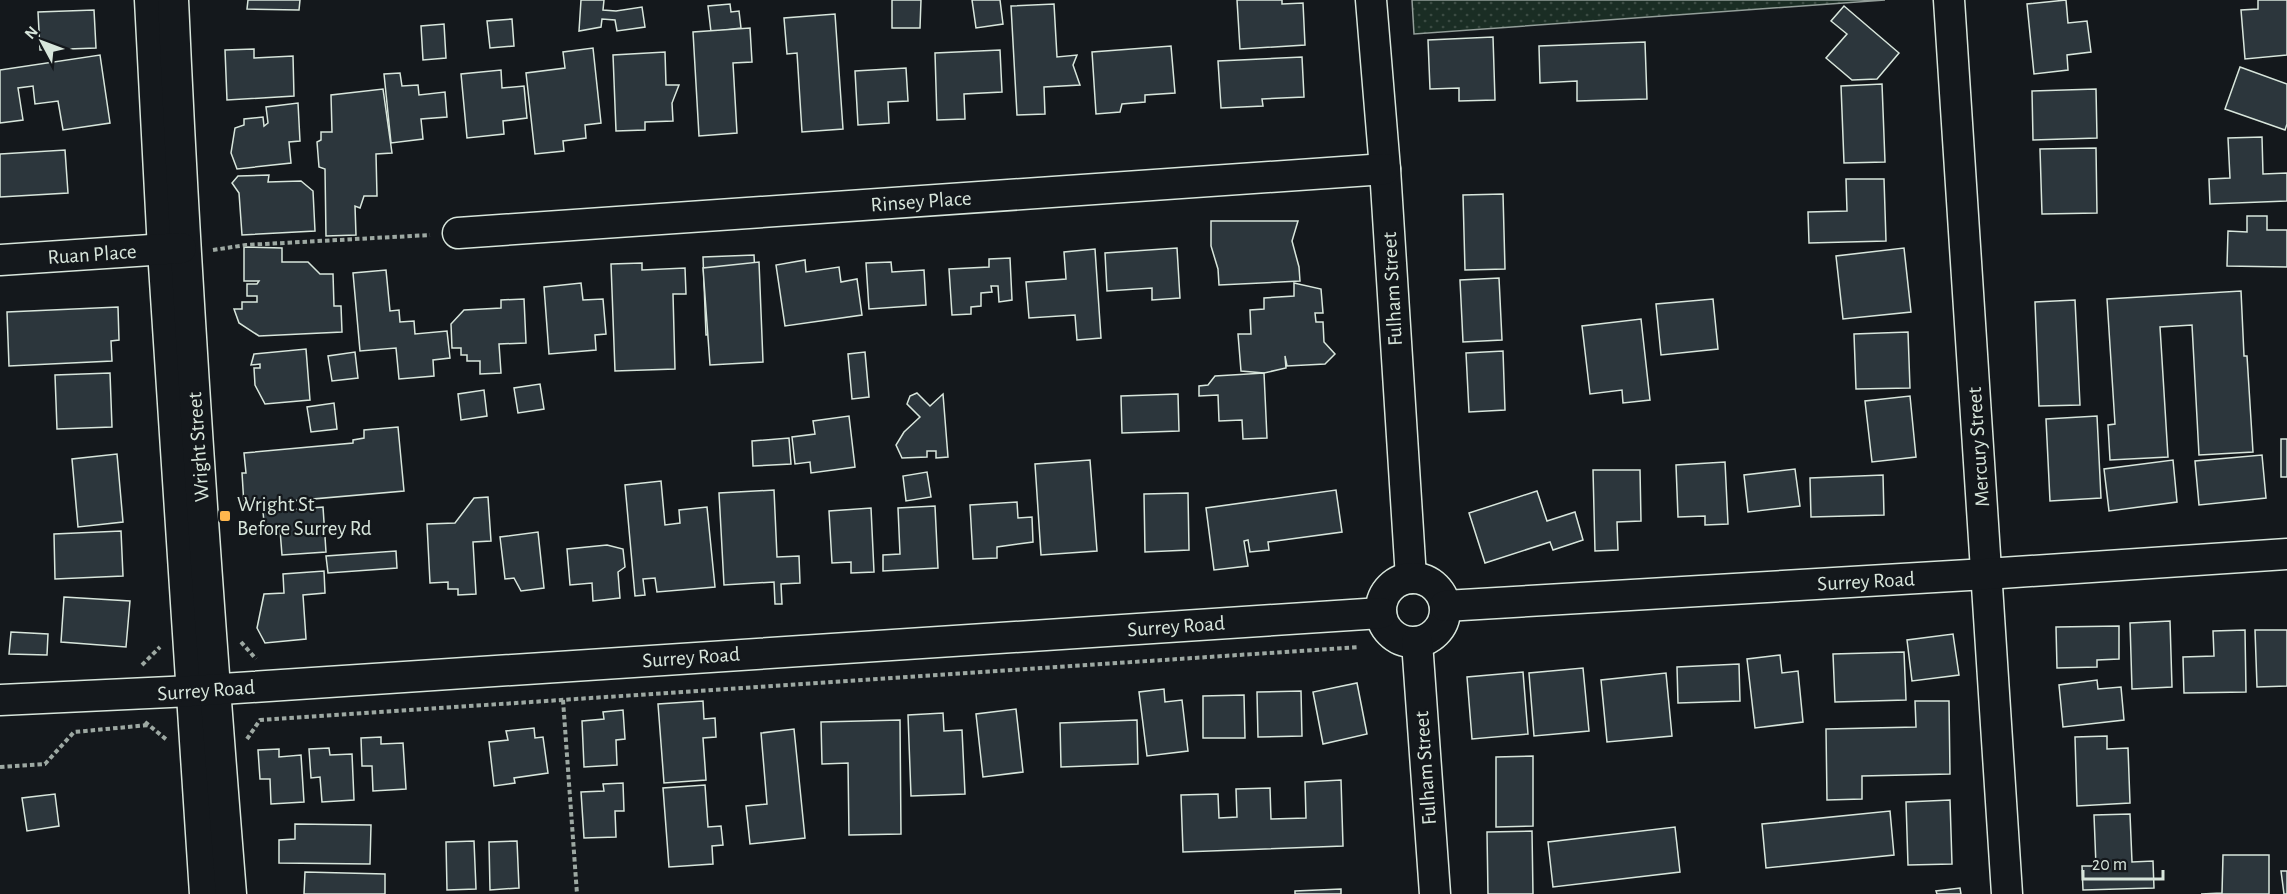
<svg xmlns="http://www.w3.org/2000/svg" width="2287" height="894" font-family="'Alegreya Sans',sans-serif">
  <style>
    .park { fill: url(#park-dots); stroke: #939e99; stroke-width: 1.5 }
    .building { fill: #2c363c; stroke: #d8e6dc; stroke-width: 1.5 }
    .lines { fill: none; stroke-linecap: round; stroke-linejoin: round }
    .minor-casing { stroke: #d8e6dc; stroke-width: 33 }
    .path { stroke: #9da8a2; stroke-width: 4; stroke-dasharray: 4.5 3; stroke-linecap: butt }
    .minor { stroke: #14181c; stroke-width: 30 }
    .poi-dot { fill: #ffb74d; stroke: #14181c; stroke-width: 2 }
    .labels { text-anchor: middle; stroke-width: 4.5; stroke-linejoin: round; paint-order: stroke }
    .street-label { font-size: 21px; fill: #d8e6dc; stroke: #14181c }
    .poi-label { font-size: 21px; fill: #d8e6dc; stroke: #14181c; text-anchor: start }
  </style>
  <defs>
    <pattern id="park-dots" width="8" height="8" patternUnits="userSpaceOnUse" patternTransform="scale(1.5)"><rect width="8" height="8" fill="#1a2d24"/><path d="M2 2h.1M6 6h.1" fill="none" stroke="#3b4b43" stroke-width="1.8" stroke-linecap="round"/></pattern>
  </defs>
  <rect width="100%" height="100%" fill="#14181c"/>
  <path class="park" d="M1412,0H1885L1414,34Z"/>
  <g class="building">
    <path d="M248,0H300L299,10L247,9Z"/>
    <path d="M581,0H604L603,10L616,11L642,7L645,27L617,31L615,20L602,19L601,27L579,31Z"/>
    <path d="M892,0H921L920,28H892Z"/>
    <path d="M972,0H1000L1003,24L976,28Z"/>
    <path d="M1237,0H1282V4L1303,3L1305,45L1240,49Z"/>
    <path d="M2066,0L2068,23L2087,21L2091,52L2067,55L2068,70L2034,74L2027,4Z"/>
    <path d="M2258,0H2287V55L2245,59L2241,10L2258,9Z"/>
    <path d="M730,4L731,12L739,11L741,28L711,32L708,6Z"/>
    <path d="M1054,4L1057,57L1077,55L1073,65L1080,85L1044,87L1045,114L1017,115L1011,6Z"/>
    <path d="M1844,6L1899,53L1877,79L1852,80L1826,58L1847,34L1831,21Z"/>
    <path d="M94,10L96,48L40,50L38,12Z"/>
    <path d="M835,14L843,129L802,132L797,53L787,54L784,18Z"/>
    <path d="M512,19L514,46L490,48L487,21Z"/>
    <path d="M444,24L446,58L423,60L421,26Z"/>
    <path d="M750,28L752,62L733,63L737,133L699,136L693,32Z"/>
    <path d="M1493,37L1495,100L1459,101V88L1430,89L1428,40Z"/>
    <path d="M1645,42L1647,99L1577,101V81L1540,83L1539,46Z"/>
    <path d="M1171,46L1175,93L1145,95V102L1122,104L1120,112L1096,114L1092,52Z"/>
    <path d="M593,48L601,123L585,125L586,138L563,141L564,151L535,154L526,73L565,68L563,52Z"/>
    <path d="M254,49V58L293,56L294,96L227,100L225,50Z"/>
    <path d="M1000,50L1002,92L964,94L965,119L937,120L935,53Z"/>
    <path d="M665,52L666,85H679L672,103L673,121L645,122V130L616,131L613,55Z"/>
    <path d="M100,55L110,123L63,130L58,101L35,104L33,86L18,88L23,120L0,123V70Z"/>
    <path d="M1302,57L1304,97L1262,99L1263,106L1221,108L1218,61Z"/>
    <path d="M2240,67L2287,84V124L2285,130L2225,109Z"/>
    <path d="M906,68L908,101L888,102L889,123L858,125L855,71Z"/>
    <path d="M501,70L502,88L524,86L527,118L503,121L504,134L467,138L461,74Z"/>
    <path d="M400,73L402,86L418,85L419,95L445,92L447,117L421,119L423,139L391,143L384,74Z"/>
    <path d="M1882,84L1885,162L1844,163L1841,86Z"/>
    <path d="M383,89L392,153L376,154L377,196H364L360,208L355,206L356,235L326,236L325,169L319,167L317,142L321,140V132H332L331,95Z"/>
    <path d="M2096,89L2097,138L2033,140L2032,91Z"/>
    <path d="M298,103L300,141L289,142L291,163L237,169L231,153L235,128L244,125V119L263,117L264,126L268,123L266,107Z"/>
    <path d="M2262,137L2263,174L2287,173V201L2210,204L2209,179L2230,178L2228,138Z"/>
    <path d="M2096,148L2097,213L2042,214L2040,149Z"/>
    <path d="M65,150L68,193L0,197V154Z"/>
    <path d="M269,175L268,182L301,181L313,191L315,231L242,235L239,193L232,183L238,176Z"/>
    <path d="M1846,179H1884L1886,241L1809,243L1808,212L1847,211Z"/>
    <path d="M1503,194L1505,269L1465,270L1463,195Z"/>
    <path d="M2247,216H2267V230H2287V267L2227,266L2228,231L2247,232Z"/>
    <path d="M1211,221H1298L1292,241L1299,267L1300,281L1219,285L1218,269L1211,246Z"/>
    <path d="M244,247L282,248V262H308L320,274H333L334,306H341L342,332L259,336L239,323L234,309H242V302H257V296H247V284H257L259,281H244Z"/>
    <path d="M1177,248L1180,298L1152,300V288L1107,291L1105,253Z"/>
    <path d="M1904,248L1911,312L1843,319L1836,256Z"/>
    <path d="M1095,249L1101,338L1077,340L1075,315L1029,318L1026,282L1066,279L1064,252Z"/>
    <path d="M754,255L758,332L706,335L703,257Z"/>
    <path d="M1010,258L1012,300L999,302L998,286H991L992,292L981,293V306L971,307V314L952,315L949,269L989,267V259Z"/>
    <path d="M805,260L806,272L839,267L841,282L857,279L862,315L785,326L776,265Z"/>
    <path d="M759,262L763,362L710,365L703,268Z"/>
    <path d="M891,262L892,272L924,270L926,305L869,309L866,263Z"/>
    <path d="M642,263V270L685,268L686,294H673L675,369L615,371L611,264Z"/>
    <path d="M386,270L390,311L399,310L400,322L414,321L415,334L447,331L450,358L433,360L434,376L399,379L396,348L360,351L353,273Z"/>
    <path d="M1499,278L1502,340L1463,342L1460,280Z"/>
    <path d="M581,283L583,300L603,299L606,334L595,335L596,350L549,354L544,287Z"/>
    <path d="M1294,283L1321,289L1323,313H1315L1316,322H1323L1324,342L1335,354L1325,364L1287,366L1285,356L1286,368L1264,373L1241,371L1238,334H1251L1250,310L1264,309V298L1294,296Z"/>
    <path d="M2241,291L2244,356H2247L2253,452L2199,455L2192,325L2160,327L2168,457L2110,460L2108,425L2115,424L2107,299Z"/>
    <path d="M524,299L526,343L499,344L501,373L480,374V361H467V355H461V348H452L451,324L464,310L501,308V300Z"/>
    <path d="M1713,299L1718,349L1661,355L1656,304Z"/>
    <path d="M2075,300L2080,405L2039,406L2035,302Z"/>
    <path d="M118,307L119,340L111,341L112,361L9,366L7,312Z"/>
    <path d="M1641,319L1650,400L1623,403L1622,390L1590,394L1582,326Z"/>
    <path d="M1908,332L1910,388L1856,389L1854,334Z"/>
    <path d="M306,349L310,400L265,404L255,385L254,368H260V364L251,365L254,354Z"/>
    <path d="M1503,351L1505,410L1469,412L1466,353Z"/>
    <path d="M355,352L358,378L332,381L328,356Z"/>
    <path d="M865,352L869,397L852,399L848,354Z"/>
    <path d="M110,373L112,427L57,429L55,375Z"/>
    <path d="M1264,373L1267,438L1243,439L1242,420L1219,421L1218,395L1199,396V386L1208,385L1215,376Z"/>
    <path d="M540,384L544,409L518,413L514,388Z"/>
    <path d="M484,390L487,416L461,420L458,394Z"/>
    <path d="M917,393L930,406L943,394L948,457L936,458V451H927V457L902,458L896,445L904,432L920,417L907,404L910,396Z"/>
    <path d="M1178,394L1179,431L1122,433L1121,396Z"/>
    <path d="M1910,396L1916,457L1872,462L1865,401Z"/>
    <path d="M334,403L337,429L311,432L307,407Z"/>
    <path d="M849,416L855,467L811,473L810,462L795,464L792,437L815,434L813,421Z"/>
    <path d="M2097,416L2101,498L2050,501L2046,419Z"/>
    <path d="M398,427L404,491L244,505L242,473H246L244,453L353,443V440L364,438V430Z"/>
    <path d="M789,438L791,464L753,466L752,441Z"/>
    <rect x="2281" y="439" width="6" height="38"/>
    <path d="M117,454L123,522L78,527L72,459Z"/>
    <path d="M2262,455L2266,498L2199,505L2195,461Z"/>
    <path d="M1090,460L1097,551L1041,555L1035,464Z"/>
    <path d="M2173,460L2177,502L2109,511L2104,469Z"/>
    <path d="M1725,462L1728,524L1705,525V516L1678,517L1676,465Z"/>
    <path d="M1795,469L1800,506L1748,512L1744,475Z"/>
    <path d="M1593,470H1640L1641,521L1617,522L1618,550L1595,551Z"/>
    <path d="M927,472L931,497L906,501L903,476Z"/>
    <path d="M1883,475L1884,515L1811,517L1810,478Z"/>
    <path d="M661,481L665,525L680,523L679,510L707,507L715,587L657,592L655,578L643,579L645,595L635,596L625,485Z"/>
    <path d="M774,490L777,557L799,556L800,583L781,584L782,604H775L774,582L724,585L719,493Z"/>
    <path d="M1336,490L1342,532L1268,542L1269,550L1250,552L1248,540L1244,541L1248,566L1214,570L1206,508Z"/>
    <path d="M1537,491L1547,521L1575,512L1583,540L1553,550L1550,542L1485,563L1469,513Z"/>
    <path d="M1188,493L1189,550L1145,552L1144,494Z"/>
    <path d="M488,497L491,541L473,542L476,594L458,595V589H448V582L430,583L427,524L455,523L474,498Z"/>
    <path d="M1017,502L1018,518L1032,517L1033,542L997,547V558L973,559L970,505Z"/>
    <path d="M935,506L938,568L883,571V555L900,554L898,508Z"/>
    <path d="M323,507L326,552L282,555L280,530L265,532L263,512Z"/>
    <path d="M871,508L874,572L851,573V562L832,563L829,511Z"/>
    <path d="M121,531L123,576L55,579L54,534Z"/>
    <path d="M538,532L544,588L521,591L514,578L505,579L500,537Z"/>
    <path d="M607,545L623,549L625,567L618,572L620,598L593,601L592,583L570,585L567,549Z"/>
    <path d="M396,551L397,568L328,573L326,556Z"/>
    <path d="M324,571L325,593L303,595L306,639L265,643L257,628L264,594L284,593L283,574Z"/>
    <path d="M64,597L130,601L126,647L61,642Z"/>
    <path d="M2170,621L2172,687L2132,689L2130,623Z"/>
    <path d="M2119,626V659L2097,660V667L2057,668L2056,627Z"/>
    <path d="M2245,630L2246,692L2184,693L2183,657L2214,656L2213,631Z"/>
    <path d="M2255,630H2287V686L2257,687Z"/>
    <path d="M11,632L48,634L47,655L9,654Z"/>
    <path d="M1953,634L1959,675L1912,681L1907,640Z"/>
    <path d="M1904,652L1906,700L1835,702L1833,654Z"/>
    <path d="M1780,655L1782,673L1798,671L1803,722L1755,728L1747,659Z"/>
    <path d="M1739,664L1740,701L1678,703L1677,667Z"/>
    <path d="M1583,668L1589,731L1534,736L1529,673Z"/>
    <path d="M1523,672L1528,734L1472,739L1467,677Z"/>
    <path d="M1666,673L1672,736L1607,742L1601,680Z"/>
    <path d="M2097,680L2098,689L2121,687L2124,720L2063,727L2059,685Z"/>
    <path d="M1357,683L1367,734L1323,744L1313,692Z"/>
    <path d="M1164,689L1165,702L1182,700L1188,751L1147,756L1139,692Z"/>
    <path d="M1301,691L1302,736L1258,737L1257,692Z"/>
    <path d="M1244,695L1245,738H1203V696Z"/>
    <path d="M703,701L704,719L715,718L716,737L703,738L706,780L664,783L658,704Z"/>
    <path d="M1915,701H1949L1950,774L1862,776V799L1827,800L1826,729L1916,727Z"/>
    <path d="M1016,709L1023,772L983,777L976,714Z"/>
    <path d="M623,710L625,739L616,740L617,765L584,767L582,721L604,719L603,712Z"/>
    <path d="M943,713L944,731L962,730L965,794L911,796L908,715Z"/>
    <path d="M900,720L901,834L849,835L848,763L822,764L821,722Z"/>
    <path d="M1137,720L1138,764L1061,767L1060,723Z"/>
    <path d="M534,728L535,738L543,737L548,773L514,778L515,783L494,786L489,742L508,740L506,731Z"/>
    <path d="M794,729L805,838L750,844L746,806L767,804L761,733Z"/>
    <path d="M2107,736V749L2128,748L2130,803L2077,806L2075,737Z"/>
    <path d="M381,737V744L403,743L406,789L373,791L372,766H362L361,738Z"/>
    <path d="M329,748L330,755L352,754L354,800L322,802L320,777L311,778L309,749Z"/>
    <path d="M279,749V757L301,755L304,802L271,804L270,779H260L258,750Z"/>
    <path d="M1533,756V826L1496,827V757Z"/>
    <path d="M1341,780L1343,846L1183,852L1181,795L1218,794L1219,818L1237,817L1236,789L1270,788L1271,819L1306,818L1305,782Z"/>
    <path d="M623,783L624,811H615L616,837L584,838L581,792L604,791L603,784Z"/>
    <path d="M705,785L708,827L721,826L723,845L712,846L713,864L669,867L663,788Z"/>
    <path d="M55,794L59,826L27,831L22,798Z"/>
    <path d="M1950,800L1952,864L1908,865L1906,802Z"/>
    <path d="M1890,811L1894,855L1766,868L1762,824Z"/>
    <path d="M2130,814L2132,862L2153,861L2154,888L2083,890L2082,866H2096L2094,815Z"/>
    <path d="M295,824L371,825L370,864L279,863V840L295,839Z"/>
    <path d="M1675,827L1680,872L1553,887L1548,842Z"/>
    <path d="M1532,831L1533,894H1488L1487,832Z"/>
    <path d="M474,841L476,889L447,890L446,842Z"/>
    <path d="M517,841L519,888L490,890L489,842Z"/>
    <path d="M2223,855H2269V894H2201L2222,893Z"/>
    <path d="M2281,871H2287V894H2284Z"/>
    <path d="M305,872L385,874V894H304Z"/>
    <path d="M1960,888L1961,894H1937L1936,891Z"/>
    <path d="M1341,889V894H1295V891Z"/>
  </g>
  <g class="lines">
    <defs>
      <g id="minor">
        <path d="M150,0L163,250L205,894"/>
        <path d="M173,0C186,298 207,596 231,894"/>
        <path d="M1371,0L1385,169L1411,578"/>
        <path d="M1949,0L2007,894"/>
        <path d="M458,233L1385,169"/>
        <path d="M0,260L181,248"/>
        <circle cx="1413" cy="610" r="32"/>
        <path d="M1445,606L1986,574L2287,554"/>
        <path d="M1417,642L1435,894"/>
        <path d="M0,700L191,691L1381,613"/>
      </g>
    </defs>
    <use href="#minor" class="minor-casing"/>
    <g class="path">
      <path d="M213,250L246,245L430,235"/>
      <path d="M241,642L256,659"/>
      <path d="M142,665L160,647"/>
      <path d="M563,700L577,894"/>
      <path d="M145,722L167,740"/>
      <path d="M247,739L260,720L1359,647"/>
      <path d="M0,767L45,764L74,732L149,725"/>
    </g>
    <use href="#minor" class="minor"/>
  </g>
  <rect class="poi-dot" x="219" y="510" width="12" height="12" rx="3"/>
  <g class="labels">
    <g class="street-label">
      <text transform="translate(921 201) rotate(-4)" y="7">Rinsey Place</text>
      <text transform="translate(92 254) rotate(-4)" y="7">Ruan Place</text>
      <text transform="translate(1392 289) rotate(-93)" y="7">Fulham Street</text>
      <text transform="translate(198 447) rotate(-94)" y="7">Wright Street</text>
      <text transform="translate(1978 447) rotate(-94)" y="7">Mercury Street</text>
      <text transform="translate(1866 581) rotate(-3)" y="7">Surrey Road</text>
      <text transform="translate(1176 626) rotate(-4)" y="7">Surrey Road</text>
      <text transform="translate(691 657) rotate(-4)" y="7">Surrey Road</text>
      <text transform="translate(206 690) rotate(-4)" y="7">Surrey Road</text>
      <text transform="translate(1425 768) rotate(-94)" y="7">Fulham Street</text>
    </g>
    <g class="poi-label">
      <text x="237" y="511">Wright St<tspan x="237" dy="24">Before Surrey Rd</tspan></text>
    </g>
  </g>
  <g transform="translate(42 42) rotate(311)" stroke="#14181c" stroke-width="4.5" paint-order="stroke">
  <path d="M0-4.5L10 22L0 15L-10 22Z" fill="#d8e6dc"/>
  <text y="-9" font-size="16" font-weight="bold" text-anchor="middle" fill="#d8e6dc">N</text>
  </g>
  <path d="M2083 870v9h80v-9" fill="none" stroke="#d8e6dc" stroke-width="3"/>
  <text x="2092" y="870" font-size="18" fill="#d8e6dc" stroke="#14181c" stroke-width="4.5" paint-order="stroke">20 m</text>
</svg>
